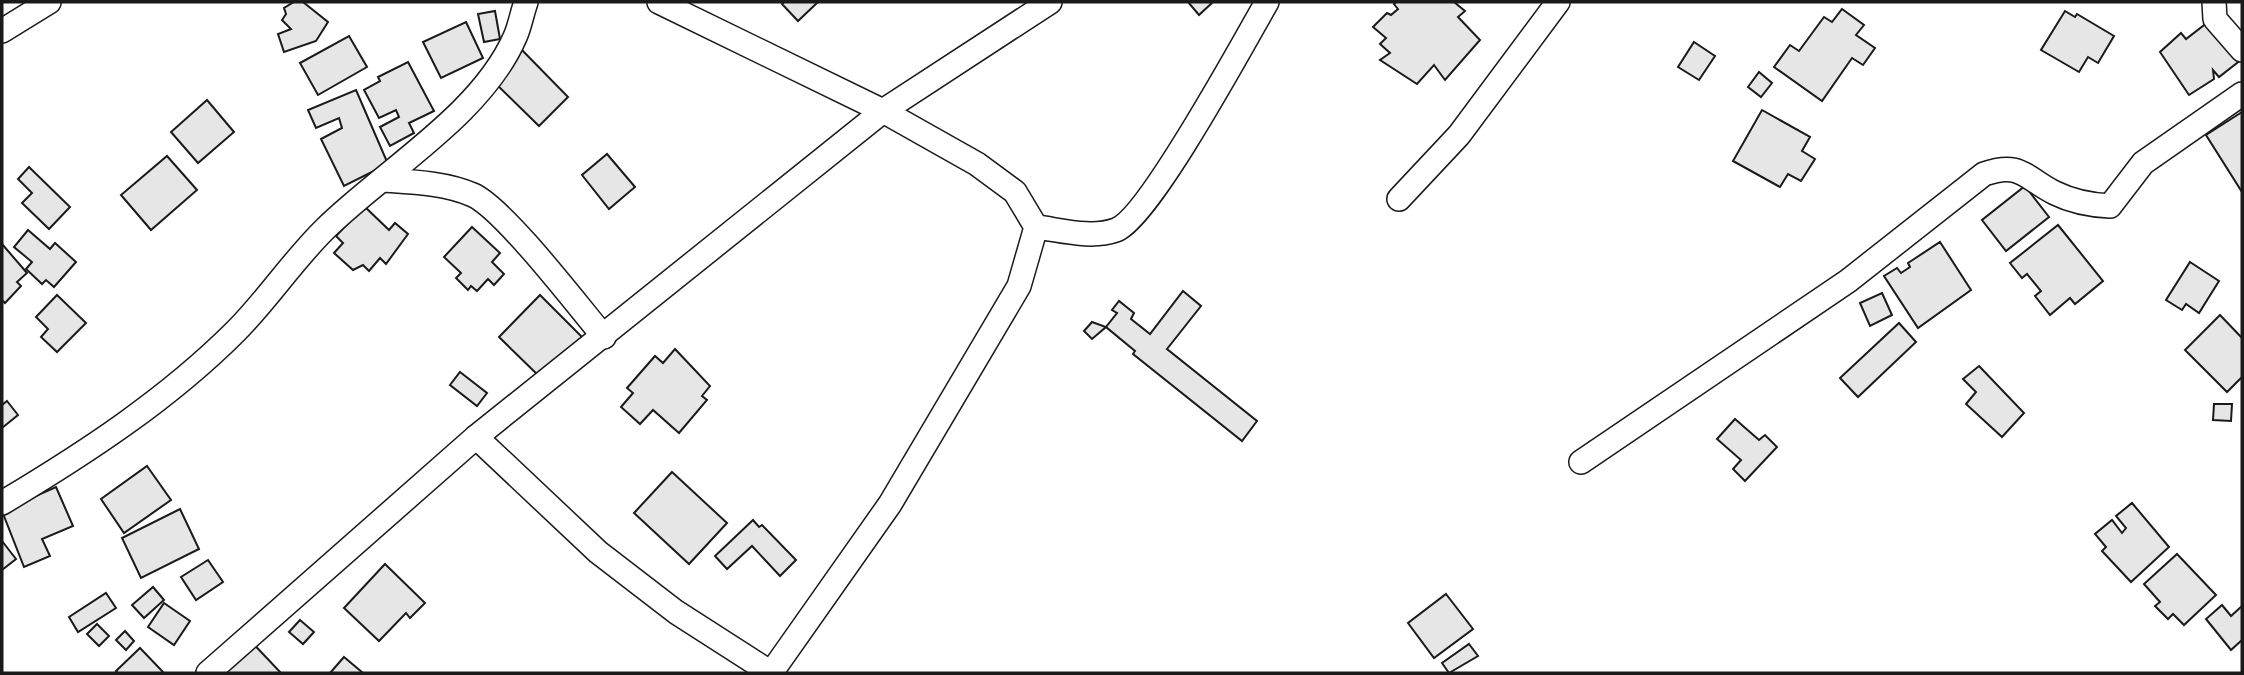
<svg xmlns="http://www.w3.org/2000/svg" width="2244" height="675" font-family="'DejaVu Sans',sans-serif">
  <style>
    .building { fill: #e6e6e6; stroke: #1a1a1a; stroke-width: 2 }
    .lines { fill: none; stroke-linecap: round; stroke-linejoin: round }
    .street-casing { stroke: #1a1a1a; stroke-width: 26 }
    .street { stroke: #fff; stroke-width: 23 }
  </style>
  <rect width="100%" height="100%" fill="#fff"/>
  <g class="building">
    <path d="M294,2H303L328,22L316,41L284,52L278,34L291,29L282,20L286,14L284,8Z"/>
    <path d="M784,2H818L798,21L782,4Z"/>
    <path d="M1188,2H1213L1199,15Z"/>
    <path d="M1396,2H1454L1465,11L1458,17L1480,40L1445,80L1434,65L1417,84L1380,60L1390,53L1380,44L1386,38L1373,27L1387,13L1391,15L1398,9L1394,4Z"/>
    <path d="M1842,9L1864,25L1856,35L1875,48L1863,65L1852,58L1822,101L1774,67L1790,45L1799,51L1824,17L1832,22Z"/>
    <path d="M495,11L500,39L484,42L478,14Z"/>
    <path d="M2065,11L2075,17L2077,14L2114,36L2098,63L2088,57L2079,72L2041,50Z"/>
    <path d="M2212,19L2242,59L2219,77L2213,70L2214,79L2189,95L2160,52L2181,33L2186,39Z"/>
    <path d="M466,22L483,58L441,78L423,42Z"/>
    <path d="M349,36L367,67L318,95L300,63Z"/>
    <path d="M1694,42L1715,56L1699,80L1678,67Z"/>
    <path d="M519,47L568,97L539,126L489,77Z"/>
    <path d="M408,62L434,111L409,123L414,133L390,146L380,127L399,117L396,110L379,118L364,90L380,81L378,77Z"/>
    <path d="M1759,72L1772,83L1761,97L1748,87Z"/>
    <path d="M356,90L388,164L344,186L321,139L342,128L339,118L316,128L308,110Z"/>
    <path d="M207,100L234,132L198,163L171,132Z"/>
    <path d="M1762,110L1810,137L1802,151L1815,159L1801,181L1788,174L1780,187L1733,161Z"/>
    <path d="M2242,112V192L2206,135Z"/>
    <path d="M607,154L635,187L609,209L582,175Z"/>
    <path d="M167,156L197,190L151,230L121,195Z"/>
    <path d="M29,167L70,207L49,229L22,203L32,193L18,179Z"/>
    <path d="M2025,186L2049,217L2006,251L1982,220Z"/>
    <path d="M364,206L389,230L395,223L408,234L386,264L380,258L369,271L363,265L353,270L334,253L343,243L336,236Z"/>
    <path d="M2058,225L2103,281L2075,304L2070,298L2050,315L2035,296L2041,291L2027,274L2022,278L2010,263Z"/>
    <path d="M472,227L500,253L492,262L504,274L494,285L488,279L477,291L471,286L468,290L456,278L461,273L444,257Z"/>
    <path d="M28,230L50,249L55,243L76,262L54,287L46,280L42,284L26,269L32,262L14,247Z"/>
    <path d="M1940,242L1971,290L1918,328L1884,276L1897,268L1901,273L1910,267L1908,263Z"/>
    <path d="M2,244L27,273L17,282L21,286L5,303L2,300Z"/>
    <path d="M2190,262L2219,281L2199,313L2186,304L2182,310L2166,300Z"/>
    <path d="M1183,291L1201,306L1167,349L1257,421L1242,441L1133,354L1135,351L1106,327L1117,313L1112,310L1119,301L1134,313L1131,319L1150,334Z"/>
    <path d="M1882,293L1892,315L1870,326L1860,303Z"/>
    <path d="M57,295L86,323L57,352L41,337L48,329L36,317Z"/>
    <path d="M540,295L582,337L542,379L499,337Z"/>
    <path d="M2220,315L2242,338V377L2227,392L2185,350Z"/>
    <path d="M1092,322L1106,327L1092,339L1084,331Z"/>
    <path d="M1899,323L1916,342L1858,397L1840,378Z"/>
    <path d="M675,349L710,386L702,396L707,400L679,433L653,410L640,424L621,407L633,393L627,388L655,356L663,363Z"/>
    <path d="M1979,366L2024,413L2002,437L1966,404L1976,392L1963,379Z"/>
    <path d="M460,372L487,393L477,406L450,385Z"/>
    <path d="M7,401L18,415L2,428V405Z"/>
    <path d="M2214,404H2232L2231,421L2213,420Z"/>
    <path d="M1735,419L1759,440L1765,435L1777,447L1745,481L1733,469L1741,460L1717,439Z"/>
    <path d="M147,466L171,500L124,533L101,499Z"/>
    <path d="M672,472L727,523L689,564L634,513Z"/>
    <path d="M56,487L73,526L42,539L50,556L24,567L2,511Z"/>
    <path d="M2132,503L2169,547L2131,582L2102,551L2106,547L2095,534L2112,520L2122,533L2126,528L2116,516Z"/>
    <path d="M180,509L199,549L141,578L122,538Z"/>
    <path d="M753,520L759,527L762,525L796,560L780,576L752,546L727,569L715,556Z"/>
    <path d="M2,541L16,559L2,570Z"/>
    <path d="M2177,554L2216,595L2184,625L2173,614L2168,619L2155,606L2160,602L2144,584Z"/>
    <path d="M208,560L223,582L196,600L181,577Z"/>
    <path d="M385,564L425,603L410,618L406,613L379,641L344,608Z"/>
    <path d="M153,587L164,600L144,618L132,605Z"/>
    <path d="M106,593L116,608L78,632L69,617Z"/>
    <path d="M1446,594L1473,629L1434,658L1408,623Z"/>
    <path d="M164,603L190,621L174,645L148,627Z"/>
    <path d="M2222,605L2231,616L2242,606V640L2231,650L2206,619Z"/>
    <path d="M300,620L314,632L303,644L289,632Z"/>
    <path d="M97,624L109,636L99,646L87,634Z"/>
    <path d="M125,631L134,641L126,650L116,640Z"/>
    <path d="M244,634L281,673H212Z"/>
    <path d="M1469,644L1478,656L1449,673L1442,663Z"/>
    <path d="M140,648L164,673H118L116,671Z"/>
    <path d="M344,657L363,673H330Z"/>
  </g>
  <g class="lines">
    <defs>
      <g id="street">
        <path d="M659,2L883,111L977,164L1015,192L1036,227L1019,286L890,504L771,673"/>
        <path d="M2214,2L2215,19L2242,50"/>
        <path d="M2,31L49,2"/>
        <path d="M383,180C413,182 446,183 473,195C504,209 578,306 604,337"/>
        <path d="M1399,199L1459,135L1558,2"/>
        <path d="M1036,227C1061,230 1091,239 1116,230C1149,218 1245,40 1267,2"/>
        <path d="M476,437L598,552L676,612L771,673"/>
        <path d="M1581,462L1848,281L1984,174C2021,161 2025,178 2055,193C2073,202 2090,205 2110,206L2143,163L2242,94"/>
        <path d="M2,503C84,454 167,400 236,331C268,299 293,260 326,228C385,170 481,115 515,37C520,26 522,13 526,2"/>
        <path d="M208,673L476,437L883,111L1050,2"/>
      </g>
    </defs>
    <use href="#street" class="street-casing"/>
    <use href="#street" class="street"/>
  </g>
  <rect width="2244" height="675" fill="none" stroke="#1a1a1a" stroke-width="7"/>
</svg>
